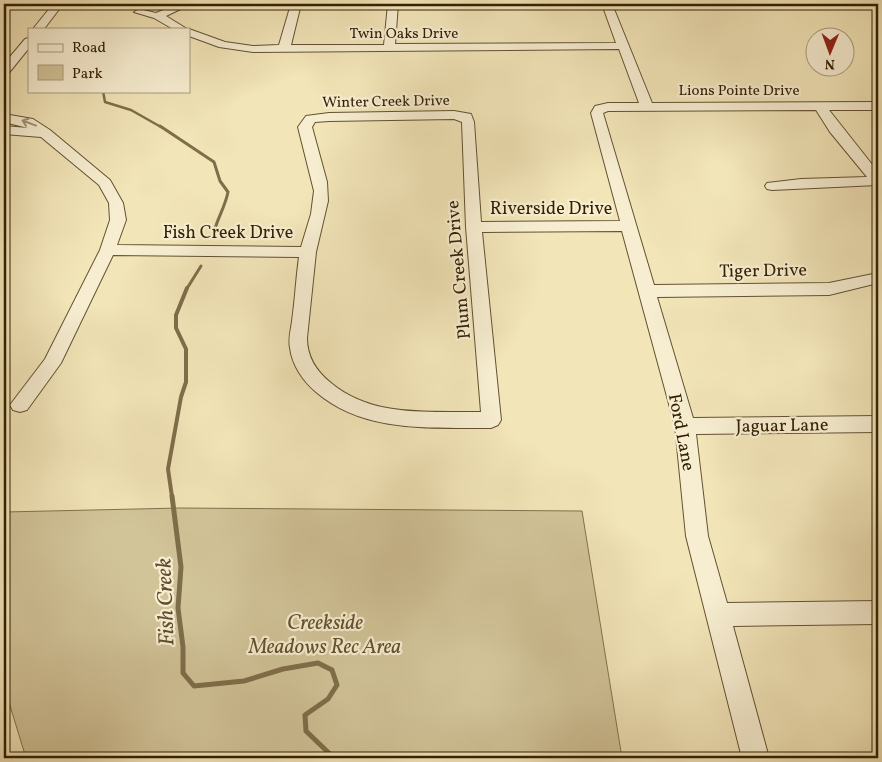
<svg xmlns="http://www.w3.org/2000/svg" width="882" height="762" font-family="Vollkorn,serif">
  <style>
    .green { fill: #d2c499; stroke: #82724e }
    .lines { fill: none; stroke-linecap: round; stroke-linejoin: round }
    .stream-far3 { stroke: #7f6e4a; stroke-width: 2.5 }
    .stream-far2 { stroke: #7f6e4a; stroke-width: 3 }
    .stream-far1 { stroke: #7f6e4a; stroke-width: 4 }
    .stream { stroke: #7f6e4a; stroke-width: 5 }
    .minor-casing { stroke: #635130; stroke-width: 2 }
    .minor { fill: #f7eed1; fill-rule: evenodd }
    .oneway { stroke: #9f9174 }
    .labels { text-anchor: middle; stroke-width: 4.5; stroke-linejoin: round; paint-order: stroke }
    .far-street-label { font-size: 15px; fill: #332003; stroke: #f7eed1 }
    .street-label { font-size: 18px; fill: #332003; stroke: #f7eed1 }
    .near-park-label { font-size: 21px; font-style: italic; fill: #635130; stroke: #f7eed1 }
    .near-water-label { font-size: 22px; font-style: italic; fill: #5f4e2d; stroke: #f7eed1 }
  </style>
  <rect width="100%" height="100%" fill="#f2e5b8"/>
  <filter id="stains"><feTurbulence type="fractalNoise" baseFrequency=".004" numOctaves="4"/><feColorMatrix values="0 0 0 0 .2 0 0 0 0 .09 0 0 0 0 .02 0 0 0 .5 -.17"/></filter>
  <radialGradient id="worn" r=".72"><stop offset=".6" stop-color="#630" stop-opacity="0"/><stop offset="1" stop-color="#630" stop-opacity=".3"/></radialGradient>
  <path class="green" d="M180,508L582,511L622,758H26L4,686V512Z"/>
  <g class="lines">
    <path class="stream-far3" d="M103,91L105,102L131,110L161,127"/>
    <g class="stream-far2">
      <path d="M160,126L214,162L220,181L228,192C225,207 218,217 214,232"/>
      <path d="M186,290L201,266"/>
    </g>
    <path class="stream-far1" d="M172,497L168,469L181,397L186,382V349L176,328V315L187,288"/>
    <path class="stream" d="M172,496L181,567L178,608L183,647V673L194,686L244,681L283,669L318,663L332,670L337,685L328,699L305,715L306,731L334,758"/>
    <defs>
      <g id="minor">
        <path d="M53,4H63L44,29H33Z"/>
        <path d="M178,4H191L166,16L187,29H173L154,18L134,12L139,9L156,13Z"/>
        <path d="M291,4H301L291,45H384L388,4H398L395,44L616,43L602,4H612L652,103L878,102V110H829L878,172V185L772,190L767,189L765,186L767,183L801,179L867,177L830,132L816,110L608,111L603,113L654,285L829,283L878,273V283L829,295L657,297L693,418L878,416V432L696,434L708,536L727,603L878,601V624L733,626L769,758H742L686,536L675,426L622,231L482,232L501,420L498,425L491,428C431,427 365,434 316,392C303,381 292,365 290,348C288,338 291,330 292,321C295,300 296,278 299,257L113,255L61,363L27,410L20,412L13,410L10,405L45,359L100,250L110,220L109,203L99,185L41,137L4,134V126L28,128L4,122V114L33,119L50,130L110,180L123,203L126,220L117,245L301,247L311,214L314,191L298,127L306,116L329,113L454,111L471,114L474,122L481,222L620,221L591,113L595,106L608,103H639L619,49L253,52L219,47L189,36V29L225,42L253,46L279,45ZM454,119L462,122L466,227L481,412C429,411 373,418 331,383C316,371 307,357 307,338L316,252L328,201L327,182L312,127L315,122L329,121Z"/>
        <path d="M29,38V48L8,74H4V64L25,39Z"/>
      </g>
    </defs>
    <use href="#minor" class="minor-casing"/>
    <use href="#minor" class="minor"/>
  </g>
  <defs><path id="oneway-shaft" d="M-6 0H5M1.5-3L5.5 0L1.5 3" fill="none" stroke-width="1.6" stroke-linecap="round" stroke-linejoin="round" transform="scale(1.25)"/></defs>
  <use class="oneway" href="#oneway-shaft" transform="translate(29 123) rotate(-159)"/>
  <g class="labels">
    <g class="far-street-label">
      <text x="404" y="38">Twin Oaks Drive</text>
      <text x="739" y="95">Lions Pointe Drive</text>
      <text transform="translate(386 101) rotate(-1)" y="5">Winter Creek Drive</text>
    </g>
    <g class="street-label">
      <text x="551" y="214">Riverside Drive</text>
      <text x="228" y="238">Fish Creek Drive</text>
      <text transform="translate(458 270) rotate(-95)" y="6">Plum Creek Drive</text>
      <text transform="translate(763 270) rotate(-1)" y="6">Tiger Drive</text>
      <text transform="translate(782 425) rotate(-1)" y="6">Jaguar Lane</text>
      <text transform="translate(682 432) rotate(79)" y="6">Ford Lane</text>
    </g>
    <g class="near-park-label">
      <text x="325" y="629">Creekside<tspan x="325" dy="24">Meadows Rec Area</tspan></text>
    </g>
    <g class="near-water-label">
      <text transform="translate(164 602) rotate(-92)" y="8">Fish Creek</text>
    </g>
  </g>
  <rect width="882" height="762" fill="none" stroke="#f2e5b8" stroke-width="20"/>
  <rect x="5" y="5" width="872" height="752" fill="none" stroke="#332003" stroke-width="2.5"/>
  <rect x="10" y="10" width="862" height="742" fill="none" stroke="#332003"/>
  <rect x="28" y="28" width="162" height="65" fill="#f7eed1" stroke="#a99c7f"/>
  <rect x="38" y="44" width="25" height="8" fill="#f7eed1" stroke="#a99c7f"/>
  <text x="72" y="52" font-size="15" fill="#332003">Road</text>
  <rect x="38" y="65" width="25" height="15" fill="#d2c499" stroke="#a99c7f"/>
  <text x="72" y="78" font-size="15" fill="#332003">Park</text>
  <g transform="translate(830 52) rotate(181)"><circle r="24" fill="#f7eed1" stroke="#a99c7f"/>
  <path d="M0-4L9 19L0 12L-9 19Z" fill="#8f2418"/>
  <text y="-8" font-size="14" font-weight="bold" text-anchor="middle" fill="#332003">N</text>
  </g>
  <rect width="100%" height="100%" filter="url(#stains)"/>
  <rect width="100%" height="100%" fill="url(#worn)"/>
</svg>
